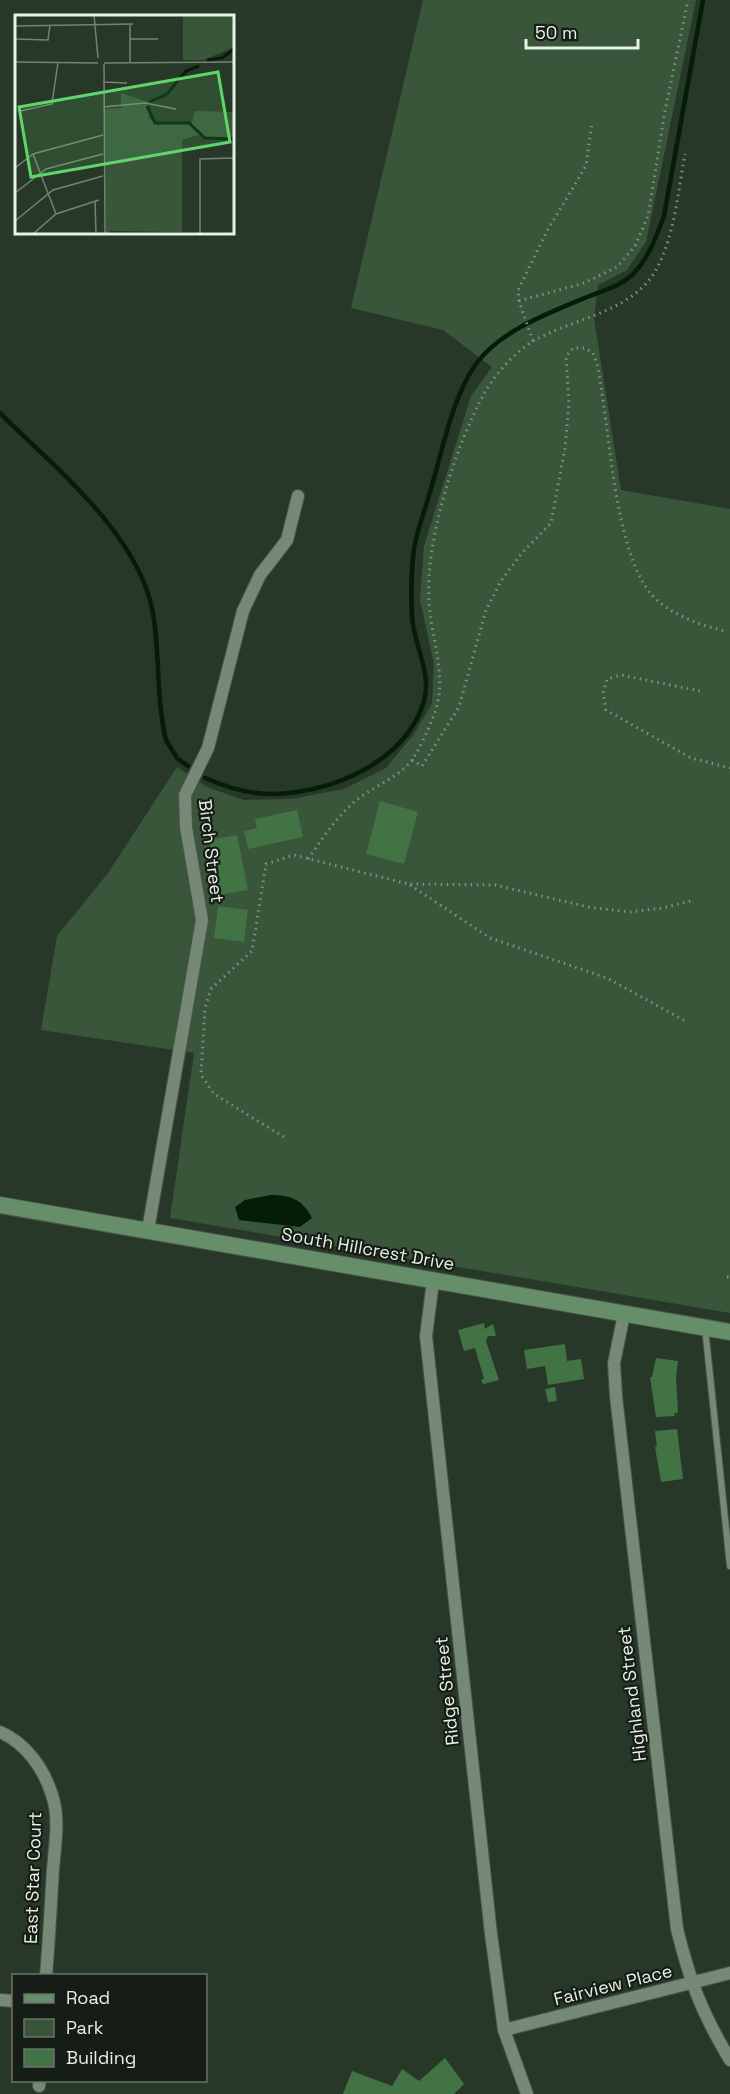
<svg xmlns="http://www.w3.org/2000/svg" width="730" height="2094" font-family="'Space Grotesk',sans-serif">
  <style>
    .green { fill: #39553a }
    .water { fill: #041d06 }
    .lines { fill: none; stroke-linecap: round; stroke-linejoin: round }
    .stream { stroke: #041d06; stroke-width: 4.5 }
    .building { fill: #427345 }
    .lane-casing { stroke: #485649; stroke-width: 8 }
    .street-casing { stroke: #485649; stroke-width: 14 }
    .secondary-casing { stroke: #485649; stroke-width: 18 }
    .path { stroke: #839083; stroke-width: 3; stroke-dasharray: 1.5 4.5; stroke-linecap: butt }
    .lane { stroke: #768876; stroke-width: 6 }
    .street { stroke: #768876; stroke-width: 12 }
    .secondary { stroke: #668e69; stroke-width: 16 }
    .labels { text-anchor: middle; stroke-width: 4.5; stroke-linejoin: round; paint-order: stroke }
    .street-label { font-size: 18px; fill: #e7f1e7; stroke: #161d16 }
    .inset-river { fill: none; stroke: #041d06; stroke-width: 3 }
    .inset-road { fill: none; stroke: #748274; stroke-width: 1.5 }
    .view { fill: #5fd56b; fill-opacity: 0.15; stroke: #5fd56b; stroke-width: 3 }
    .inset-edge { fill: none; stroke: #e7f1e7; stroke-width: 3 }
  </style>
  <rect width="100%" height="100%" fill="#283828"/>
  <path class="green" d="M423,0H696L646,242L627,270L598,285L594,318L621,490L730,509V1313L170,1218L194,1053L41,1030L57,936L108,873L177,767L207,787L244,800L291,799L344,789L386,768L414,734L432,703L434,664L420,600L424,546L471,396L492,367L443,330L351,308Z"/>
  <path class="water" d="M270,1195C291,1195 302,1199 312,1218L300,1227L239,1220L235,1207L245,1200Z"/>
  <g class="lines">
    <g class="stream">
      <path d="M0,413C54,467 139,534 153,613C160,655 156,699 166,740L177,758L188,766"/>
      <path d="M205,778C230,789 261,797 289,793C343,787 407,758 424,701C432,673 414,645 412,617C411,594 411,571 414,549C417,530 425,510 430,492C442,453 452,397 476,364C501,330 549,313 587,297C603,291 620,286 632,275C649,258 656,237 664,216L703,0"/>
    </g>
  </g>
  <g class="building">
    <path d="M380,801L418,812L404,864L366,854Z"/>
    <path d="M297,810L303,837L248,849L244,831L257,828L255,819Z"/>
    <path d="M237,835L248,890L220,895L209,840Z"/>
    <path d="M218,906L248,910L244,942L214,938Z"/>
    <path d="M484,1323L485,1329L493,1324L496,1336H488L486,1341L499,1380L483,1384L481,1380L484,1379L475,1348L464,1351L458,1330Z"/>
    <path d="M565,1344L567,1361L581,1359L584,1379L548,1385L545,1366L527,1369L524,1350Z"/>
    <path d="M656,1358L678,1361L676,1376L678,1413H674L675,1416L656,1417L650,1377H652Z"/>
    <path d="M555,1387L557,1401L548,1402L545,1389Z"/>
    <path d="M677,1429L683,1479L661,1482L655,1447H657L655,1431Z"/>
    <path d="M445,2058L464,2084L454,2094H343L352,2071L392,2086L402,2069L419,2081Z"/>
  </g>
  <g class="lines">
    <defs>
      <path id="lane" d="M705,1328L730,1566"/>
      <g id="street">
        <path d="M148,1230L202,920L186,827L185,795L208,748L243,611L260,575L287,540L298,496"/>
        <path d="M433,1281L426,1336L491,1934L504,2030L527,2094"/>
        <path d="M624,1314L614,1363L616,1396L677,1929C690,1982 702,2013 730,2060"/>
        <path d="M0,1732C26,1743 44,1769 52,1795C60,1818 55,1845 53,1869C51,1904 49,1940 46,1976"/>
        <path d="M0,2000L14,2001"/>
        <path d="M504,2030L730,1973"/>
        <path d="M39,2086L40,2080"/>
      </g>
      <path id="secondary" d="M0,1205L730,1332"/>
    </defs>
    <use href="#lane" class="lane-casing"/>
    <use href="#street" class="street-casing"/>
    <use href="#secondary" class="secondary-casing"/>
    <g class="path">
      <path d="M519,301L584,283L617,267L635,246L648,216L665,111L688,0"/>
      <path d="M533,341L519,301L518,290L547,231L586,166L592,122"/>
      <path d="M700,691L621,675L607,679L603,693L606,710L691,758L730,768"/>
      <path d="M412,760L422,766L459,707L486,610L501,581L521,554L551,523L565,448L569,402L566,357L573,348H585L593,353L597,364C610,424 613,551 652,595C669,614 702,626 725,631"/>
      <path d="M308,859C322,839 335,819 353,803C371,787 397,779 412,760C418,752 428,730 432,720C450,679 431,642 429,600C425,541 456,444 485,392C496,373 516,351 535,340C574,318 634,312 657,268C675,234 678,191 685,154"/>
      <path d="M410,885L490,938L607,978L687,1022"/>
      <path d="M284,1137L214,1094L201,1075L205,1008L211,989L252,951L266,864L294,855L408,884L495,885L588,907L629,912L663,908L694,900"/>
      <path d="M727,1277H730"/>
    </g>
    <use href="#lane" class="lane"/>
    <use href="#street" class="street"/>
    <use href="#secondary" class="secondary"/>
  </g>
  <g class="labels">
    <g class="street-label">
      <text transform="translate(211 851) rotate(83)" y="6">Birch Street</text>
      <text transform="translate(368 1249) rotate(10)" y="6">South Hillcrest Drive</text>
      <text transform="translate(447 1691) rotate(-96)" y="6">Ridge Street</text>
      <text transform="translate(632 1694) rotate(-97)" y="6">Highland Street</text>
      <text transform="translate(33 1878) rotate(-88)" y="6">East Star Court</text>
      <text transform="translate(613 1985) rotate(-14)" y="6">Fairview Place</text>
    </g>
  </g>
  <g transform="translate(15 15)">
    <rect width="219" height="219" fill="#283828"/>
    <path d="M168,0H219V32L189,45H168ZM106,78L133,87L134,103L143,110L158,107L176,110L180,96L219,97V124L191,123L186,119L167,125V219L91,218L90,94L106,93Z" fill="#39553a"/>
    <path class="inset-river" d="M192,45L207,43L219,34M134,87L152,79L171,56L184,51M132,91L140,108H174L190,123L219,124M95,218L216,219"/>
    <path class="inset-road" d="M79,0L83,43M0,11L118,9M0,24L33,25L35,10M115,24H143M0,47L83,48M115,47V9M89,48L219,47M89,49L90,219M88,67L112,68M88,92L130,88L161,94M5,96L37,89L43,47M18,139L41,199M0,153L18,139L88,120M0,178L31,154L88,139M80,186L81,219M0,206L38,175L88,161M18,219L41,199L84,185M185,219V144L219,143"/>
    <path class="view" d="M203,57L215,127L16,162L4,92Z"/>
    <rect width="219" height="219" class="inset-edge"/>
  </g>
  <rect x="12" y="1974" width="195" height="108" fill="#161d16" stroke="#6a726a" stroke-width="1.5"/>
  <rect x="24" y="1994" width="30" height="9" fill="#668e69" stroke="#6a726a" stroke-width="1.5"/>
  <text x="66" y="2004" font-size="18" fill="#e7f1e7">Road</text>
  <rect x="24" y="2019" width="30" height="18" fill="#39553a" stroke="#6a726a" stroke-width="1.5"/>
  <text x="66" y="2034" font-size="18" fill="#e7f1e7">Park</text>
  <rect x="24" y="2049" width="30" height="18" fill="#427345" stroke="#6a726a" stroke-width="1.5"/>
  <text x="66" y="2064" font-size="18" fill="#e7f1e7">Building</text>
  <path d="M526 39v9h112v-9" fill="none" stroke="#e7f1e7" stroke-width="3"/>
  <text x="535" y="39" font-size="18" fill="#e7f1e7" stroke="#161d16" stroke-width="4.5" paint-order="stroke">50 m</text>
</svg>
